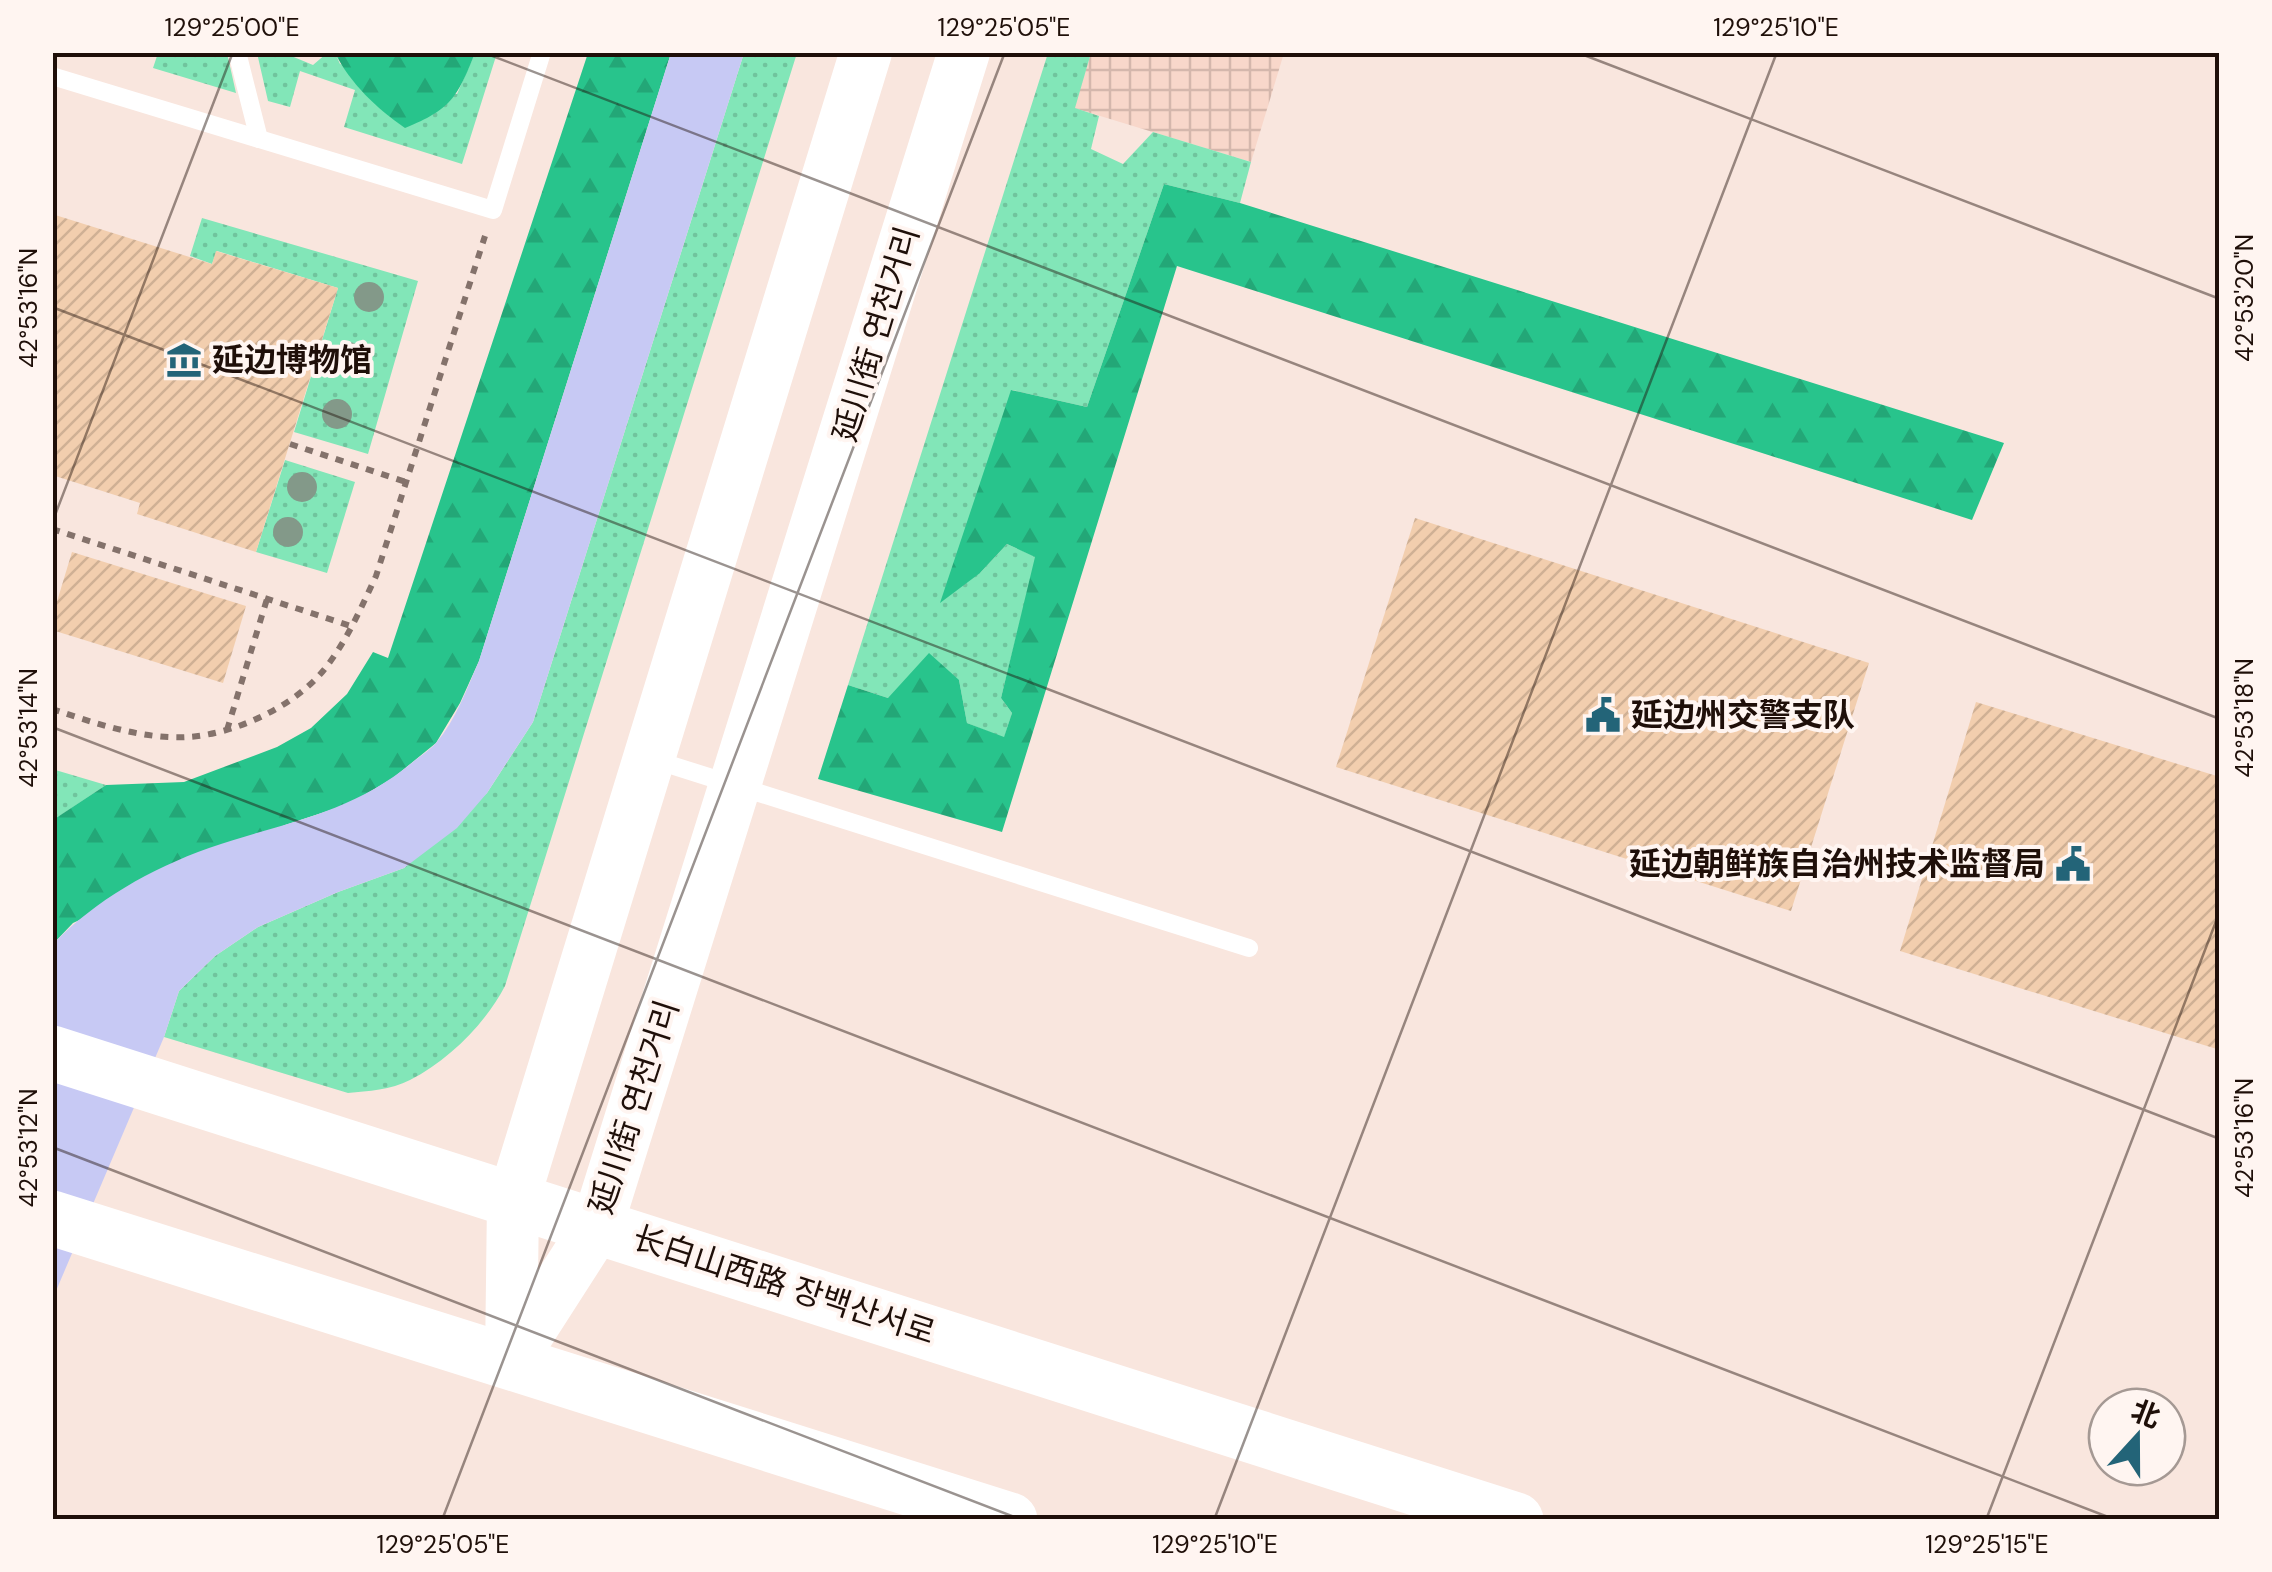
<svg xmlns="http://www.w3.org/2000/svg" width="2272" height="1572" font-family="'DM Sans','Noto Sans SC','Noto Sans KR',sans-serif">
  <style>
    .industrial { fill: url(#industrial-grid) }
    .grass { fill: url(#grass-dots) }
    .forest { fill: url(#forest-firs) }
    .water { fill: #c7c9f4 }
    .building { fill: url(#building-hatch) }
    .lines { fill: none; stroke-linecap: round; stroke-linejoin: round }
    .path { stroke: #84726b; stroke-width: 6; stroke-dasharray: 8 8; stroke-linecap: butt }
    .lane { stroke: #fff; stroke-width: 18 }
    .secondary { stroke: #fff; stroke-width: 52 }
    .primary { stroke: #fff; stroke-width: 55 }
    .tree { fill: #839989 }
    .ticks { fill: none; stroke: #1f0f09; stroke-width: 2.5; stroke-opacity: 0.45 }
    .labels { text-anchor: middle; stroke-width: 8; stroke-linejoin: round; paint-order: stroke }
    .street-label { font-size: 32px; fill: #1f0f09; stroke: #fff5f1 }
    .poi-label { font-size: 32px; font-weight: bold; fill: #1f0f09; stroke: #fff5f1; text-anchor: start }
    .neatline { fill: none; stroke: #1f0f09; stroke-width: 4 }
    .ticks-label { font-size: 25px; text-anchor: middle; fill: #1f0f09 }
  </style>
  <defs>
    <pattern id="industrial-grid" width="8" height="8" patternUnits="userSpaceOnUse" patternTransform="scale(2.5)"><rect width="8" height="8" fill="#f8d7ca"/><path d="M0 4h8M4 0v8" fill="none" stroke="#d4b7ac"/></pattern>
    <pattern id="grass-dots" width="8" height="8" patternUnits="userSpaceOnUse" patternTransform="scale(2.5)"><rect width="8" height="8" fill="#82e6b8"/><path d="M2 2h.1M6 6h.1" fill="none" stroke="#70c49d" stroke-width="1.8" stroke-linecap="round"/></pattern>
    <pattern id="forest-firs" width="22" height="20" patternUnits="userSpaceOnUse" patternTransform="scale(2.5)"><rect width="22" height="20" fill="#28c48c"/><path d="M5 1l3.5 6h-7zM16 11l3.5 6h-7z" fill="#23a777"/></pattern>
    <pattern id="building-hatch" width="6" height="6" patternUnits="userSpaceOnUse" patternTransform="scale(2.5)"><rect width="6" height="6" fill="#f2ceae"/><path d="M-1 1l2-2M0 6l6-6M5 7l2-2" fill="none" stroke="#cfb094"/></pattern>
  </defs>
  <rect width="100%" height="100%" fill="#f9e6de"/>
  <path class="industrial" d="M1091,53H1284L1251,162L1074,108Z"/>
  <g class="grass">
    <path d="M158,53H227L236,93L153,68Z"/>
    <path d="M257,53H284L313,65L327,53H335L340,64L457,94L475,53H497L462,164L344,127L355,90L300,71L290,107L268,101Z"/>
    <path d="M744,53H797L505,986C485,1024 449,1060 410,1080C391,1090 368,1091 348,1093L164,1037L179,991L215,956L258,927L338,892L404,868L487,793L533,722Z"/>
    <path d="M1048,53H1091L1075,108L1099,116L1091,149L1123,164L1153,132L1251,162L1240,203L1164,184L1087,407L1012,390L980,573L1007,544L1036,557L1001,698L1012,713L1004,738L967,723L959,680L888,698L848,685Z"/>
    <path d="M202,218L418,281L368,454L294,432L338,288L217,251L212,264L190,256Z"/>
    <path d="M285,460L355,482L327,573L256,552Z"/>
    <path d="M52,769L106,785L55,819L53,816Z"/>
  </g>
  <g class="forest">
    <path d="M335,53H475C457,98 451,109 405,128C377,109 350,83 335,53Z"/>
    <path d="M588,53H671L479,661L460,703L436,743L393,778L349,804L285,825L73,923L53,944L52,816L56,818L106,785L184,782L277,747L311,728L347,694L373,652L388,658Z"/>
    <path d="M1164,184L1240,203L2004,443L1972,520L1177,266L1002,832L818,779L848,685L888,698L929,653L959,680L967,723L1004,737L1012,713L1001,698L1035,557L1007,544L980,573L940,603L1011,390L1087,407Z"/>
  </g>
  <path class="water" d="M671,53H744L533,722L487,793L457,828L404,868L338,892L258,927L215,956L179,991L164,1037L53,1298V944C96,900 150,869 209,848C284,822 349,815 413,762C420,756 430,750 436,743C456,720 467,688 479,661Z"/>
  <g class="building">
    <path d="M52,214L212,264L216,251L338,288L256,552L137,514L140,503L52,475Z"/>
    <path d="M1415,518L1869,663L1791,911L1336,767Z"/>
    <path d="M72,552L246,606L223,683L52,630V618Z"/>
    <path d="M1976,702L2220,777V1050L1900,951Z"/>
  </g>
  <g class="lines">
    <g class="path">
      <path d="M290,444L406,482"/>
      <path d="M52,529L351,626"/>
      <path d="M52,709C94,723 144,740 188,737C235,734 293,707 323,671C346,643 361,608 376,576L485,236"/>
      <path d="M227,730L267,599"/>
    </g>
    <g class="lane">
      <path d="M237,52L259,139"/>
      <path d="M52,76L493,210L542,52"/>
      <path d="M655,760L1249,948"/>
    </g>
    <g class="secondary">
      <path d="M511,1360L597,1226L964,52"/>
      <path d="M511,1360L513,1201L866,52"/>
    </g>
    <g class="primary">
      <path d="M52,1053L1516,1520"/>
      <path d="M52,1218L1010,1520"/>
    </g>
  </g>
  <g class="tree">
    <circle cx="369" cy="297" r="15"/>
    <circle cx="348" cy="357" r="15"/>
    <circle cx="337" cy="414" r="15"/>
    <circle cx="302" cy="487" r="15"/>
    <circle cx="288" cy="532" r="15"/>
  </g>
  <path class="ticks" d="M482,52L2220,719M1576,52L2220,299M52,307L2220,1139M52,523L233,52M52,727L2116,1520M52,1147L1022,1520M442,1520L1005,52M1214,1520L1777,52M1986,1520L2220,911"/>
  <defs>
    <symbol id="museum-bare" viewBox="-9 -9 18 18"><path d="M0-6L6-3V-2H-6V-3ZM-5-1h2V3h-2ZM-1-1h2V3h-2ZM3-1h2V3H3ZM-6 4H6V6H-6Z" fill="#236478" stroke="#fff5f1" stroke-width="2.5" paint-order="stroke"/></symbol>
    <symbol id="civic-bare" viewBox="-9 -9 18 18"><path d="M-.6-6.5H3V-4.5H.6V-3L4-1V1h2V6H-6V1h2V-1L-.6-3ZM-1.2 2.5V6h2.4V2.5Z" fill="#236478" stroke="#fff5f1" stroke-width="2.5" paint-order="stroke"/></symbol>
  </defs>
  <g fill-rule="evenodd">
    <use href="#museum-bare" x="159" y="335" width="50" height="50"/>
    <use href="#civic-bare" x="1578" y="690" width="50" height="50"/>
    <use href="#civic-bare" x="2048" y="839" width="50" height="50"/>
  </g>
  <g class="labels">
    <g class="street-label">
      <text transform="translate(876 334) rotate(-73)" y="11">延川街 연천거리</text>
      <text transform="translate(634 1107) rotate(-72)" y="11">延川街 연천거리</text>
      <text transform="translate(784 1285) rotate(18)" y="11">长白山西路 장백산서로</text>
    </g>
    <g class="poi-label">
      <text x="212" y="371">延边博物馆</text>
      <text x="1631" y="726">延边州交警支队</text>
      <text x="2045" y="875" text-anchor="end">延边朝鲜族自治州技术监督局</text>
    </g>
  </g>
  <rect width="2272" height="1572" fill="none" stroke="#fff5f1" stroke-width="110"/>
  <g transform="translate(2137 1437) rotate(21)"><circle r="48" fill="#fff5f1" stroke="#a59994" stroke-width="2.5"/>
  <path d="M0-8L18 38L0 25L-18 38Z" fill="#236478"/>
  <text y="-15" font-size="28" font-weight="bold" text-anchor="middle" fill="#1f0f09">北</text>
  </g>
  <rect x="55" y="55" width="2162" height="1462" class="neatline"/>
  <g class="ticks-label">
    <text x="232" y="36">129°25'00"E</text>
    <text x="1004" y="36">129°25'05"E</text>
    <text x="1776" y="36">129°25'10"E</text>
    <text transform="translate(2244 298) rotate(-90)" y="9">42°53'20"N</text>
    <text transform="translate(28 308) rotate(-90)" y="9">42°53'16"N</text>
    <text transform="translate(2244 718) rotate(-90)" y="9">42°53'18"N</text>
    <text transform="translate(28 728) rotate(-90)" y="9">42°53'14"N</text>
    <text transform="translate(2244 1138) rotate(-90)" y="9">42°53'16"N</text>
    <text transform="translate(28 1148) rotate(-90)" y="9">42°53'12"N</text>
    <text x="443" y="1553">129°25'05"E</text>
    <text x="1215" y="1553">129°25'10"E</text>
    <text x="1987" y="1553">129°25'15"E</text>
  </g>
</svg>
